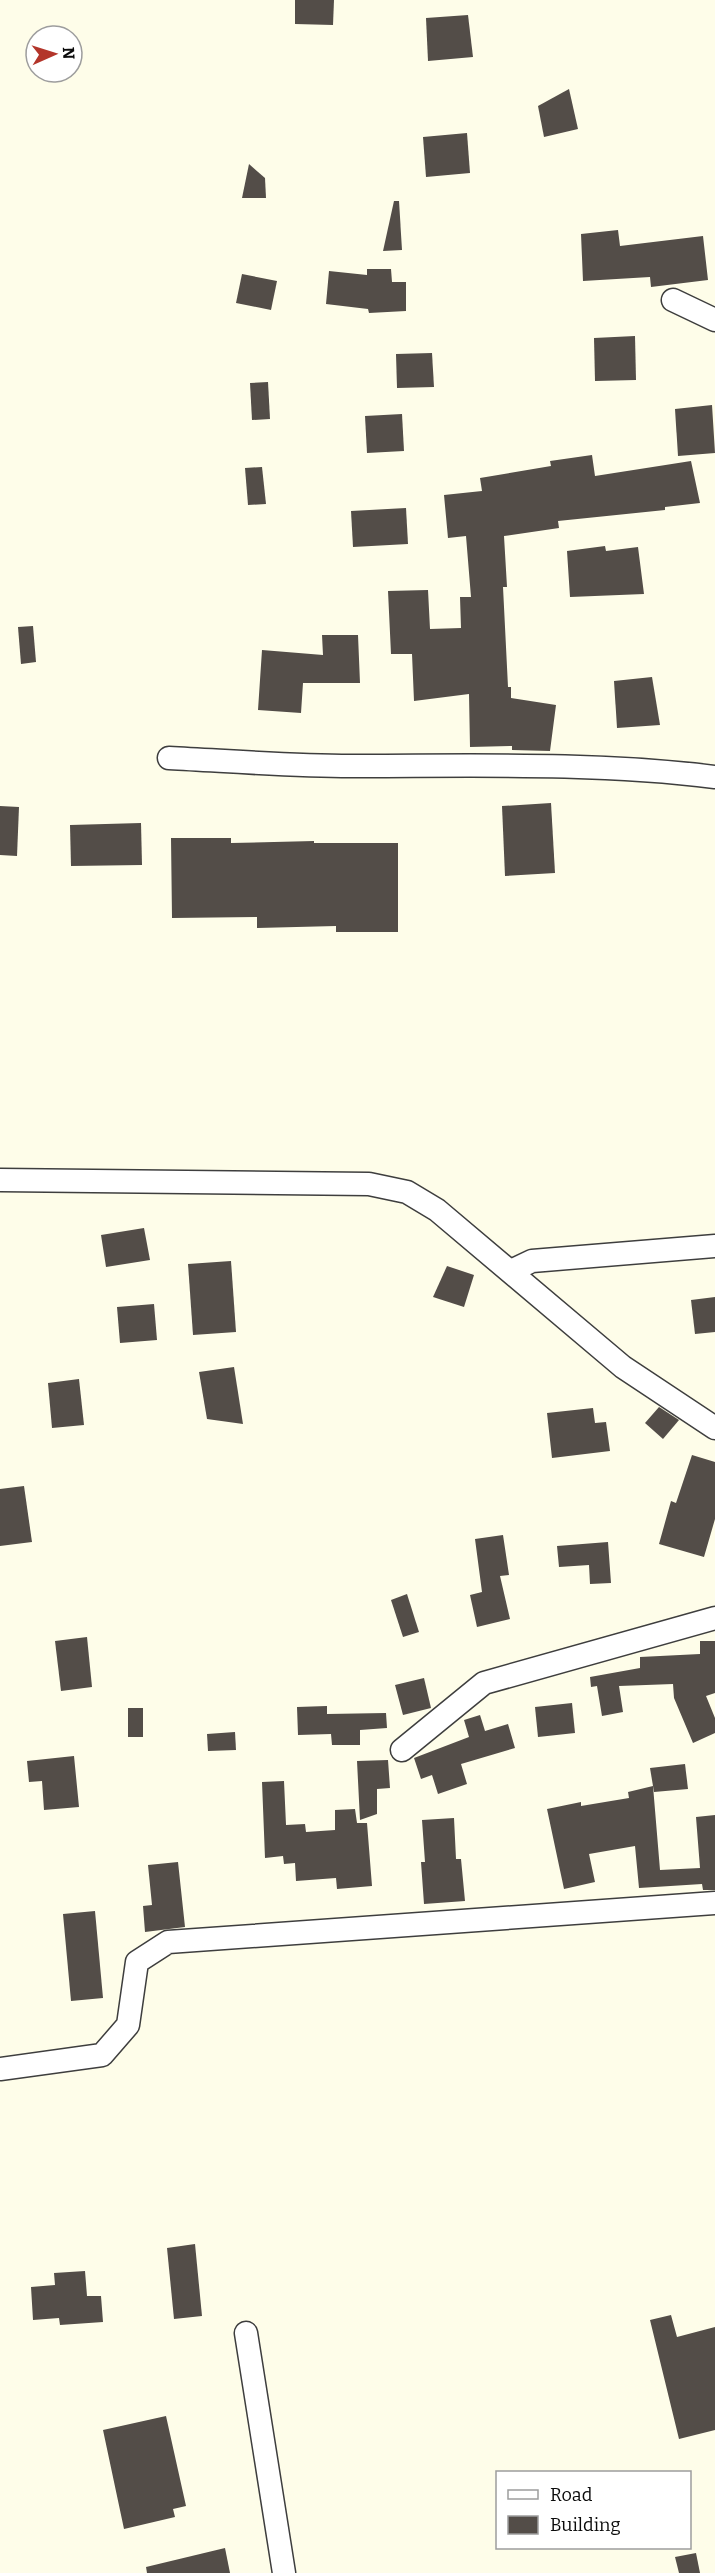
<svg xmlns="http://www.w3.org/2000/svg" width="715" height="2573" font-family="Bitter,serif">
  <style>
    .building { fill: #534d48 }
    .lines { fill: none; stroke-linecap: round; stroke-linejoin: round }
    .street-casing { stroke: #3e3e3e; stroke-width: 25 }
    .street { stroke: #fff; stroke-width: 22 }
  </style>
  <rect width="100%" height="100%" fill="#fefde9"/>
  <g class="building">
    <path d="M295,0H334L333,25L295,24Z"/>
    <path d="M468,15L473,57L428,61L426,18Z"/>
    <path d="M569,89L578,129L544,137L538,106Z"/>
    <path d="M467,133L470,173L426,177L423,137Z"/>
    <path d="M249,164L265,178L266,198H242Z"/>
    <path d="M394,201H399L402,250L383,251Z"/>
    <path d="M618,230L620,246L703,236L708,280L651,287L650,277L583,281L581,234Z"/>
    <path d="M367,269H391L392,282H406V311L369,313L368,309L326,304L329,271L367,275Z"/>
    <path d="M242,274L277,281L271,310L236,303Z"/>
    <path d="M635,336L636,380L595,381L594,338Z"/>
    <path d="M432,353L434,387L397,388L396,354Z"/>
    <path d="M268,382L270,419L252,420L250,383Z"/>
    <path d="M712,405L715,453L678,456L675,409Z"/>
    <path d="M402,414L404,451L367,453L365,416Z"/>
    <path d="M592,455L595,476L691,461L700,503L665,507V510L558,521L559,528L504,536L507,587H503L508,687H511V698L556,705L550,751L512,750V746L470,747L469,694L414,701L412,654H391L388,591L428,590L430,629L461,628L460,597H471L466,536L448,538L444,495L482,491L480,478L551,466L550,461Z"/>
    <path d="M262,467L266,504L248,505L245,468Z"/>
    <path d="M406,508L408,544L353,547L351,511Z"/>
    <path d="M605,546L606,551L638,547L644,594L570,597L567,551Z"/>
    <path d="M33,626L36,662L21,664L18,627Z"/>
    <path d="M322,635H358L360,683H303L301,713L258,710L262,650L323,655Z"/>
    <path d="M652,677L660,725L617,728L614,681Z"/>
    <path d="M551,803L555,873L505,876L502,806Z"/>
    <path d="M0,806L19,807L17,856L0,855Z"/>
    <path d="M141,823L142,865L71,866L70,825Z"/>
    <path d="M171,838H231V843L314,841V843H398V932H336V926L257,928V917L172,918Z"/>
    <path d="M144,1228L150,1260L106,1267L101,1235Z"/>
    <path d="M231,1261L236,1332L193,1335L188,1264Z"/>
    <path d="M447,1266L474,1275L464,1307L433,1297Z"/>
    <path d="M715,1297V1332L695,1334L691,1300Z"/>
    <path d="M154,1304L157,1340L120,1343L117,1307Z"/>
    <path d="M234,1367L243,1424L207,1419L199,1372Z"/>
    <path d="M79,1379L84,1425L52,1428L48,1383Z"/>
    <path d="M659,1407L679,1420L663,1439L645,1423Z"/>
    <path d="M593,1408L595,1423L606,1422L610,1451L552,1458L547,1413Z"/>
    <path d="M692,1455L715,1462V1519L704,1557L659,1544L671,1501L676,1503Z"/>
    <path d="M24,1486L32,1542L0,1546V1489Z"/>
    <path d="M503,1535L509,1575L500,1576L510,1619L477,1627L470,1595L482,1592L475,1539Z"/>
    <path d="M608,1542L611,1583L590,1584L589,1565L559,1567L557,1546Z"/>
    <path d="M407,1594L419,1632L403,1637L391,1600Z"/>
    <path d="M87,1637L92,1687L61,1691L55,1641Z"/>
    <path d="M700,1641H715V1693L706,1696L715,1718V1733L693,1743L674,1698L673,1684L619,1686L623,1712L602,1716L597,1686L591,1687L590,1677L640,1668V1657L700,1654Z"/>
    <path d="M424,1678L431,1708L403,1715L395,1685Z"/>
    <path d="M572,1703L575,1733L538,1737L535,1707Z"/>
    <path d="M327,1706V1714L386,1713L387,1728L360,1730V1745H332L331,1734L298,1735L297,1707Z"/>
    <rect x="128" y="1708" width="15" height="29"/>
    <path d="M480,1715L485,1731L508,1724L515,1748L461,1764L467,1784L438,1794L432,1775L421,1779L414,1758L469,1737L464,1720Z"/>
    <path d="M235,1732L236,1750L208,1751L207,1734Z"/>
    <path d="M74,1756L79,1807L44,1810L42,1781L29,1782L27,1761Z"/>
    <path d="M388,1760L390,1788L377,1789V1814L360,1820L357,1761Z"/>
    <path d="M685,1764L688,1789L654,1792L650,1768Z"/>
    <path d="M284,1781L286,1825L305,1824L306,1832L335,1830V1810L355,1809L357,1823H367L372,1886L337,1889L336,1878L296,1881L295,1863L284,1864L283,1856L265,1858L262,1782Z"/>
    <path d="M653,1786L660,1870L700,1868L696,1817L715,1815V1890H703L702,1884L639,1888L635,1846L589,1854L595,1882L564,1889L547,1809L581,1802V1806L629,1798L628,1792Z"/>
    <path d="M454,1818L456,1859H461L465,1901L424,1904L421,1862H425L422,1820Z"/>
    <path d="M178,1862L185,1927L145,1932L143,1906L152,1905L148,1865Z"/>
    <path d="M95,1911L103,1998L71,2001L63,1914Z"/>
    <path d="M195,2244L202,2316L174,2319L167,2248Z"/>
    <path d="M85,2271L87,2296H101L103,2322L60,2325L59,2318L33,2320L31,2287L55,2285L54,2273Z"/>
    <path d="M671,2315L677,2337L715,2327V2430L679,2439L650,2320Z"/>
    <path d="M166,2416L186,2506L173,2509L175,2517L124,2529L103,2430Z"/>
    <path d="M225,2548L230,2573H147L146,2567Z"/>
    <path d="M696,2553L700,2573H679L675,2557Z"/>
  </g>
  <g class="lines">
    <defs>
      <g id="street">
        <path d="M673,300L715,320"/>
        <path d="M169,758C229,761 290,766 351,766C472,766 595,762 715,777"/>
        <path d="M0,1180L369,1184L407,1192L437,1210L623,1367L715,1428"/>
        <path d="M511,1271L532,1261L715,1246"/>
        <path d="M402,1750L484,1683L715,1618"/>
        <path d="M0,2069L102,2055L128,2025L137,1962L168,1942L715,1903"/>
        <path d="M246,2333L284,2573"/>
      </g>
    </defs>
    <use href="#street" class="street-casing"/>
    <use href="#street" class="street"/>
  </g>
  <rect x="496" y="2471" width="195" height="78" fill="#ffffff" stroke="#9d9d9d" stroke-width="1.5"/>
  <rect x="508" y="2490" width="30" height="9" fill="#ffffff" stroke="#9d9d9d" stroke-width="1.5"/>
  <text x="550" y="2501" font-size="18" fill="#0b0b0b">Road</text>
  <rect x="508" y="2516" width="30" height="18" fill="#534d48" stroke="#9d9d9d" stroke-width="1.5"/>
  <text x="550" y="2531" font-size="18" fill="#0b0b0b">Building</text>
  <g transform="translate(54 54) rotate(87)"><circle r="28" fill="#ffffff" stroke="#9d9d9d" stroke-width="1.5"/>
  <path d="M0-4.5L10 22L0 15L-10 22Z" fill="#b3352a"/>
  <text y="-9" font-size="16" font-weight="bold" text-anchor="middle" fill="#0b0b0b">N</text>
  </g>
</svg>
